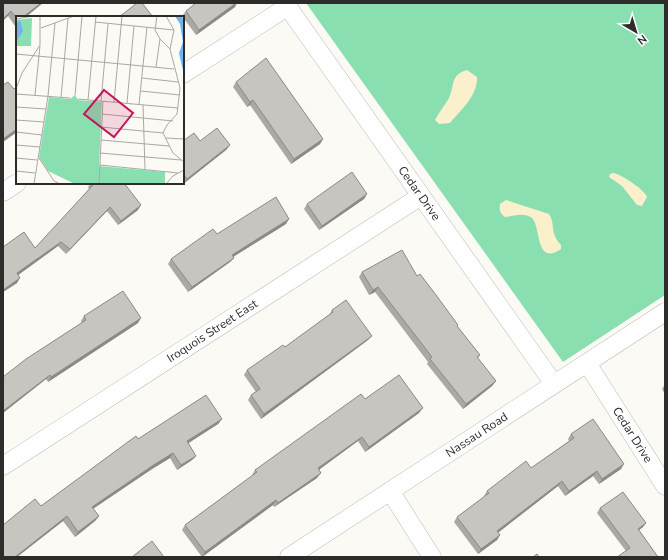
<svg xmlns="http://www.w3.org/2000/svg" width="668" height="560" font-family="'Nunito Sans',sans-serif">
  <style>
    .green { fill: #8adfb1 }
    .sand { fill: #faf0cb }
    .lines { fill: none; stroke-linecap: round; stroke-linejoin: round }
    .street-casing { stroke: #bdbcb7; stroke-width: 19 }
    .street { stroke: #fff; stroke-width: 18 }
    .wall { fill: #aaa9a5 }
    .shaded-wall { fill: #8b8a86 }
    .building { fill: #c6c5c0; stroke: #8b8a86 }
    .labels { text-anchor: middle; stroke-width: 3.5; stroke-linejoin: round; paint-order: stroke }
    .street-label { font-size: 12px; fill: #2d2c2a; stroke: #fff }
    .inset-road { fill: none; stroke: #a9a8a3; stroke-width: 1 }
    .view { fill: #c2185b; fill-opacity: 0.15; stroke: #c2185b; stroke-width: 2 }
    .inset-edge { fill: none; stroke: #2d2c2a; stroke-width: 2 }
  </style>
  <rect width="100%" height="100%" fill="#fbfaf4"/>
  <path class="green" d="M306,3H665V295L563,362Z"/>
  <g class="sand">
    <path d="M467,70L477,77C478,95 461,110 450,123L439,124L435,120C439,112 445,105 449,98C455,85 450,75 467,70Z"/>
    <path d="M613,173C621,174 645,190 647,197L642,206L637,205L622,186L609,177L610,174Z"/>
    <path d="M506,200L549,214C556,225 549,232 561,245V249C535,267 541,226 532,218C524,212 514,216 505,217C500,213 499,210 500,204Z"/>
  </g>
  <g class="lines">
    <defs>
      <g id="street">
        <path id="s1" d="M285,3L554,384"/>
        <path d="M183,74L287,7"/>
        <path d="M3,192L17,183"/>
        <path id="s2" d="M587,363L665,486"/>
        <path id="s3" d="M3,466L421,196"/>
        <path d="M390,491L432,557"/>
        <path id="s4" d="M289,557L665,312"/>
      </g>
    </defs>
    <use href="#street" class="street-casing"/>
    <use href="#street" class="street"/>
  </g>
  <g class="wall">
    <path d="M3,3L17,17V24L15,26L8,16Z"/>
    <path d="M235,7L196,35L182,16L186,11Z"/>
    <path d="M236,82L323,139L320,144L291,164L250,105L247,107L233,87Z"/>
    <path d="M183,141L230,145L226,150L183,184Z"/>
    <path d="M91,183H124L138,210L118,225L107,211L66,254L58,246L18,275L17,283L3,292L89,189L88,187Z"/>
    <path d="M367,194L364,199L319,230L304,209L307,204Z"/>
    <path d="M286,224L233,257L234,258L230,262L188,292L168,264L171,259L217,234Z"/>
    <path d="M362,272L417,276L480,355L478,358L496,381L492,386L463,409L427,364L428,362L375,292L369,295L359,277Z"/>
    <path d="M332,310L368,340L261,419L248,400L251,395L256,392L244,375L247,370L285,347L329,315Z"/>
    <path d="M84,316L138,323L48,382L46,379L3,413V377L82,323L81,321Z"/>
    <path d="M665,384V394L662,389Z"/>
    <path d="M365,399L419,413L365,452L358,441L319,470L317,478L274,507L273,505L202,557L182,530L185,525L252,476V475L255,470Z"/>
    <path d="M222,419L218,424L188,443L196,456L192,460L177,470L170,458L152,469L93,509L99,516L95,521L75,537L63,521L17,557H3L41,506L138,439Z"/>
    <path d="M571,434L621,469L599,484L593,476L565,496L558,486L498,532L500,535L497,540L478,554L454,522L457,517L485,497L484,496L487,491L531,468L569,441L568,439Z"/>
    <path d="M600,508L646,523L643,527L639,530L658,557L626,551L597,513Z"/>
  </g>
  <g class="shaded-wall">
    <path d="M41,3H43L26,17H23Z"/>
    <path d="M236,3H237L235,7L196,35L199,30Z"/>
    <path d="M11,11L8,16L3,21V19Z"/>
    <path d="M253,100L250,105L247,107L250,102Z"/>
    <path d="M17,129V132L3,142V139Z"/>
    <path d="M323,139L320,144L291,164L294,159Z"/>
    <path d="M230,145L226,150L183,184L187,179Z"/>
    <path d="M367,194L364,199L319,230L322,226Z"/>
    <path d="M141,205L138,210L118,225L121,221Z"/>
    <path d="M110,207L107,211L66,254L70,249Z"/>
    <path d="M289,219L286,224L228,260L232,255Z"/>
    <path d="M61,242L58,246L14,278L17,273Z"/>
    <path d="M234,258L230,262L188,292L192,287Z"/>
    <path d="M20,278L17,283L3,292V290Z"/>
    <path d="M378,287L375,292L369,295L373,290Z"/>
    <path d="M141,318L138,323L48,382L51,377Z"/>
    <path d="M372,336L368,340L261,419L264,414Z"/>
    <path d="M50,375L46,379L3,413V411Z"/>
    <path d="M496,381L492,386L463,409L466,404Z"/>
    <path d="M423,408L419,413L365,452L369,447Z"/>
    <path d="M222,419L218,424L184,446L187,441Z"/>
    <path d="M362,437L358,441L314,473L318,468Z"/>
    <path d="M173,453L170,458L152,469L88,512L92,507L155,464Z"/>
    <path d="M196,456L192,460L177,470L181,465Z"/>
    <path d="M624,464L621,469L599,484L602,479Z"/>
    <path d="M597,471L593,476L565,496L569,491Z"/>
    <path d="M321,473L317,478L274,507L278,503Z"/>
    <path d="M562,481L558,486L494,536L497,531Z"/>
    <path d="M276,500L273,505L202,557L205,552Z"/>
    <path d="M67,516L63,521L17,557H15Z"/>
    <path d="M99,516L95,521L75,537L78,532Z"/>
    <path d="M646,523L643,527L635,533L638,529Z"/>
    <path d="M500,535L497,540L478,554L481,549Z"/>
  </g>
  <g class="building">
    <path d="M3,3H41L23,17H17V19L11,11L3,19Z"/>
    <path d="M137,3H142L153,17H119Z"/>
    <path d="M196,3H236L199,30L186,11Z"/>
    <path d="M266,58L323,139L294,159L253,100L250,102L236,82Z"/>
    <path d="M8,82L14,89L17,87V129L3,139V85Z"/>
    <path d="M217,128L230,145L187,179L183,174V141L194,133L200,141Z"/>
    <path d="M352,172L367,194L322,226L307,204Z"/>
    <path d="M92,183H124L141,205L121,221L110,207L70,249L61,242L17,273L20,278L3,290V247L24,232L35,248L93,185Z"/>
    <path d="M276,197L289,219L232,255L234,258L192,287L171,259L213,229L217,234Z"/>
    <path d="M402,250L417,276L420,274L436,295L458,325L457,326L480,355L477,357L496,381L466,404L430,359L432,357L378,287L373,290L362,272Z"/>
    <path d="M123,291L141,318L51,377L50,375L3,411V377L26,359L86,320L84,316Z"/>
    <path d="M346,300L372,336L264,414L251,395L260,389L247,370L283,345L285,347L333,312L332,310Z"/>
    <path d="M399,375L423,408L369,447L362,437L318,468L321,473L278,503L276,500L205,552L185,525L257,472L255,470L361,394L365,399Z"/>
    <path d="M206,395L222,419L187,441L196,456L181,465L173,453L155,464L92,507L99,516L78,532L67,516L15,557H3V525L35,499L41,506L136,436L138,439Z"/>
    <path d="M593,419L624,464L602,479L597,471L569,491L562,481L497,531L500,535L481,549L457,517L489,493L487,491L526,461L531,468L574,438L571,434Z"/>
    <path d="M623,492L646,523L638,529L658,557H617L630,548L600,508Z"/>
    <path d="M152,541L164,557H132Z"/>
    <path d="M537,554L539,557H533Z"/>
  </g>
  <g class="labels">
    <g class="street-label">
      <text dy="4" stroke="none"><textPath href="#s1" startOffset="233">Cedar Drive</textPath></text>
      <text dy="4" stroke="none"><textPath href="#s3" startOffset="249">Iroquois Street East</textPath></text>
      <text dy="4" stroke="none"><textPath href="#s4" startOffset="224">Nassau Road</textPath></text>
      <text dy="4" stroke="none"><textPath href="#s2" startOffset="85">Cedar Drive</textPath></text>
    </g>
  </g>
  <g transform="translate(16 16)">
    <rect width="168" height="168" fill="#fbfaf4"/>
    <path d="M16,2L15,30H0V4ZM59,79L62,84L86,86L83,150L149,156V168H59L32,155L23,141L33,81L54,83Z" fill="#8adfb1"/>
    <path d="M159,0H166L168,6V59L163,37L167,26L164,8ZM4,4L7,15L0,26V8Z" fill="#6eb4f2"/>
    <path class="inset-road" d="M141,0L139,14L144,23L154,33L164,72L161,98L151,109L147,117L157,137L168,146M150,0L158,14L154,33M0,3L17,0M79,6L158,14M25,12L58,0M0,38L158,53M140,51L144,23M126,62L162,66M0,73L6,57L24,29V0M125,75L164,79M0,78L54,82M19,79L24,30M59,79L66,0M45,82L52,2M62,83L162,92M72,84L80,0M85,85L92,8M98,86L106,0M111,87L118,10M123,88L131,11M127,89L129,153M0,91L30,93M86,98L157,105M0,104L28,106M85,111L147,117M0,116L26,119M150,122L168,123M85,124L153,130M0,129L24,131M84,137L165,144M0,142L21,144M23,142L38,165L44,168M84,149L162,157M0,155L19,157M18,168L32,80L39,7M83,168L87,85M150,168L157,160L168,154"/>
    <path class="view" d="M88,74L117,97L98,121L68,98Z"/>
    <rect width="168" height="168" class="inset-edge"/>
  </g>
  <rect width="668" height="560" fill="none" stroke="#2d2c2a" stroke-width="8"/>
  <g transform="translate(636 32) rotate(142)" stroke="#ffffff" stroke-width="3" paint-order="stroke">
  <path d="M0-3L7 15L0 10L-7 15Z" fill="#2d2c2a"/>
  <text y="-6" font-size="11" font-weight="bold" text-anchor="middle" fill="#2d2c2a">N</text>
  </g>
</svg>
